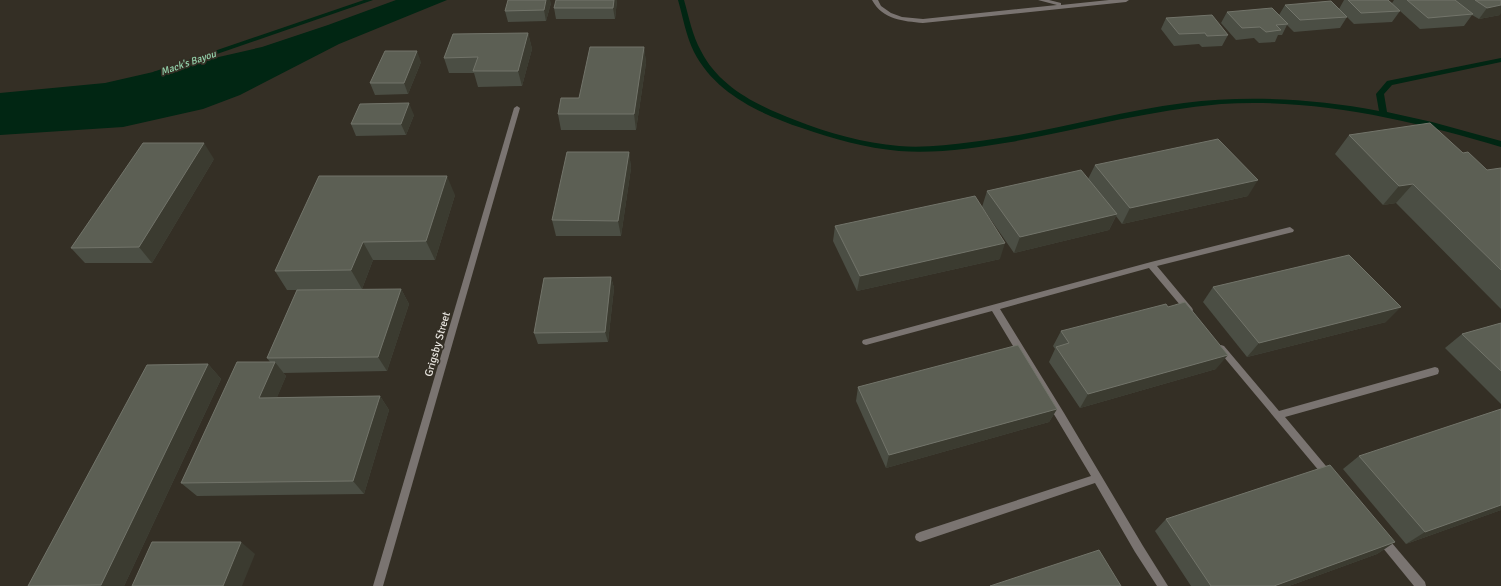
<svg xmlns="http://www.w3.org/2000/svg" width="1501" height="586" font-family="Signika,sans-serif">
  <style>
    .water { fill: #012613 }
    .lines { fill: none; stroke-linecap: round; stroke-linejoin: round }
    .stream { fill: #012613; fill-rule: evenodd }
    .service { fill: #7a7471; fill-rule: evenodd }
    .minor { fill: #7a7471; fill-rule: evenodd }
    .wall { fill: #4b4e44 }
    .shaded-wall { fill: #3b3b30 }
    .building { fill: #5c5f54; stroke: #72746a }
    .labels { text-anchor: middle; stroke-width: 3.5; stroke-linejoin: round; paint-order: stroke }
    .far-water-label { font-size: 10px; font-style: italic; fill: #95d4ad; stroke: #342f25 }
    .street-label { font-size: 11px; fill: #e8e5df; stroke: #342f25 }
  </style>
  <rect width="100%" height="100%" fill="#342f25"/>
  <path class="water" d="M396,0H447L339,44L240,95L203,109L123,127L0,135V93L105,83L262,47L328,25Z"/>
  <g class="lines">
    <g class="stream">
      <path d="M364,0H373L159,74H155L153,72Z"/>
      <path d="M678,0H684C689,17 692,35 701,51C719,87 758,106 795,120C828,133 864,143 899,146C923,148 948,145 972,142C1043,134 1112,112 1184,103C1249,95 1315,99 1379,111L1376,94L1387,81L1501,58V62L1392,85L1384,94L1387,112L1432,122L1501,141V147C1410,120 1317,98 1221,104C1150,110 1081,129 1011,142C975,148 936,154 899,151C866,148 833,139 802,128C760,114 715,93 694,52C686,36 683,17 678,0Z"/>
    </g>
    <g class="service">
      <path d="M1290,227L1294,230L1293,232L1157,266L1192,308L1193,310L1192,312H1186L1149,268L1000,309L1064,413L1143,546L1168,586H1157L1135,552L1095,483L920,542L916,540L915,537L916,534L920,532L1091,476L992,311L866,345L863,344L862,342L863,340L1151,262Z"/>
      <path d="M1221,345L1224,346L1279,411L1435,367L1438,368L1439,371L1438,374L1435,375L1285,417L1331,472L1333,475L1331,478L1328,479L1325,478L1218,350L1217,348L1218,346Z"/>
      <path d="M1382,534L1386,536L1425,582L1426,586H1414L1378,542L1377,539L1378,536Z"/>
    </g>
    <g class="minor">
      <path d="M872,0H878L881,6L891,13L902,17L923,19L1057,5L1038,0H1049L1061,3V5L1109,0H1129L1126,2L923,23C903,21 883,20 872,0Z"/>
      <path d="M517,106L520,108L383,586H373L514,108Z"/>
    </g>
  </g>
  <g class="wall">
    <path d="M617,0L615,19H556L554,8Z"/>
    <path d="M1344,0H1388L1392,3L1394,0H1501L1500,15L1479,19L1472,15L1464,26L1420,29L1400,11L1392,22L1354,24L1347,17L1340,28L1294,32L1287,25L1282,35H1278L1275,42L1259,43L1254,38L1236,40L1221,23L1227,12L1279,15L1285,5L1339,9Z"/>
    <path d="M551,3L546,21L508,22L505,11Z"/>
    <path d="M1166,18L1228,35L1222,46L1202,47L1199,44L1174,46L1161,29Z"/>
    <path d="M528,33L532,49L522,86L478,87L474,73H449L444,58Z"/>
    <path d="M644,47L646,63L636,130H561L558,114Z"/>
    <path d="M421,62L408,94L375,95L370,83Z"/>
    <path d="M414,115L406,135L356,136L351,124Z"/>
    <path d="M1349,135L1463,153L1487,170L1501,168V309L1396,203L1383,205L1335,154Z"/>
    <path d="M629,152L631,168L621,236H556L552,220Z"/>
    <path d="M214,159L152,263H85L71,248Z"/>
    <path d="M1095,165L1248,196L1122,224L1116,216L1109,230L1014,253L982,207L987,191L1088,179Z"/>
    <path d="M455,195L435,260H373L362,289H401L409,304L387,371L283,373L286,376L277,397L380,396L389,410L364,494L197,496L181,483L270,362L267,358L297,290H287L275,271Z"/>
    <path d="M835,226L1000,259L857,291L833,241Z"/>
    <path d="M611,277L614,288L608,342L538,344L534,333Z"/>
    <path d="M1213,287L1386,322L1247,357L1203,302Z"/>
    <path d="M1168,307L1216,369L1080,408L1049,362L1055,349L1053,346L1061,331Z"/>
    <path d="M1501,323V404L1445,348L1462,334Z"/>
    <path d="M208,364L221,379L124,586H28Z"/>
    <path d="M858,387L1057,409L1049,422L886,468L856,401Z"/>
    <path d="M1359,456L1501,510L1406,544L1343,469Z"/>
    <path d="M1166,519L1395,542L1377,554L1289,586H1191L1155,531Z"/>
  </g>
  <g class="shaded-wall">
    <path d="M546,0H550L551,3L546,21L544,10Z"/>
    <path d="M614,0H617L615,19L613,8Z"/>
    <path d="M1501,0V13L1500,15L1479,19L1487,8Z"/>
    <path d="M528,33L532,49L522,86L518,71Z"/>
    <path d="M644,47L646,63L636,130L634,114Z"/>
    <path d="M417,51L421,62L408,94L404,83Z"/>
    <path d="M409,103L414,115L406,135L401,124Z"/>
    <path d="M204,143L214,159L152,263L139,247Z"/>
    <path d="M629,152L631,168L621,236L618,221Z"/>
    <path d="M447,176L455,195L435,260L426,241Z"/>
    <path d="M1258,180L1248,196L1122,224L1130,208Z"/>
    <path d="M1413,184L1396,203L1383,205L1399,186Z"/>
    <path d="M1117,214L1109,230L1014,253L1020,237Z"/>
    <path d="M363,242L373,260L362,289L351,270Z"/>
    <path d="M1005,243L1000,259L857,291L860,276Z"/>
    <path d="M611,277L614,288L608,342L605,332Z"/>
    <path d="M401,289L409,304L387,371L378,357Z"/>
    <path d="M1401,307L1386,322L1247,357L1259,343Z"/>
    <path d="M1228,355L1216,369L1080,408L1088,394Z"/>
    <path d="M275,362L286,376L271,412L259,398Z"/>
    <path d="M208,364L221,379L124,586H102L101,585Z"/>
    <path d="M380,396L389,410L364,494L353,481Z"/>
    <path d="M1057,409L1049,422L886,468L889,455Z"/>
    <path d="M1501,505V510L1406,544L1425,532Z"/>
    <path d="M241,542L255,554L242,586H223Z"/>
    <path d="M1395,542L1377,554L1289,586H1274Z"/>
  </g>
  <g class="building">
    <path d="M508,0H546L544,10L505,11Z"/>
    <path d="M556,0H614L613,8H554Z"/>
    <path d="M1348,0H1388L1400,11L1361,13Z"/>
    <path d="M1407,0H1455L1473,14L1428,18Z"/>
    <path d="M1475,0H1501V5L1487,8Z"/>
    <path d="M1331,1L1347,17L1300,20L1285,5Z"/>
    <path d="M1272,8L1288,24L1276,25L1281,30L1266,32L1260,27L1242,28L1227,12Z"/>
    <path d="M1212,15L1228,35L1207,36L1205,33L1179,34L1166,18Z"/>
    <path d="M528,33L518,71H473L478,57L444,58L453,34Z"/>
    <path d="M590,47H644L634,114H558L561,98H579Z"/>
    <path d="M385,51H417L404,83H370Z"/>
    <path d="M409,103L401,124H351L360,104Z"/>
    <path d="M1430,123L1463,153L1468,152L1487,170L1501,168V270L1413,184L1399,186L1349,135Z"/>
    <path d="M1218,139L1258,180L1130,208L1095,165Z"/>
    <path d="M143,143H204L139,247L71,248Z"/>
    <path d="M567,152H629L618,221L552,220Z"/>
    <path d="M1081,170L1117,214L1020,237L987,191Z"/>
    <path d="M319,176H447L426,241L363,242L351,270L275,271Z"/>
    <path d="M975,196L1005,243L860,276L835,226Z"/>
    <path d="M1349,255L1401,307L1259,343L1213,287Z"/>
    <path d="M611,277L605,332L534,333L544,278Z"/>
    <path d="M401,289L378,357L267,358L297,290Z"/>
    <path d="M1185,302L1228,355L1088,394L1056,347L1069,343L1061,331L1166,304L1168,307Z"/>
    <path d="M1501,323V371L1462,334Z"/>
    <path d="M1018,345L1057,409L889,455L858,387Z"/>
    <path d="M237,362H275L259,398L380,396L353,481L181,483Z"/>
    <path d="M208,364L101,585L28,586L147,365Z"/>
    <path d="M1501,409V505L1425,532L1359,456Z"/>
    <path d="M1330,465L1395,542L1274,586H1211L1166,519Z"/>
    <path d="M152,542H241L223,586H132Z"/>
    <path d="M1099,550L1121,586H990Z"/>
  </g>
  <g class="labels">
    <g class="far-water-label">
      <text transform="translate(188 62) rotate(-19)" y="4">Mack's Bayou</text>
    </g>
    <g class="street-label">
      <text transform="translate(437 344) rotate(-74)" y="4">Grigsby Street</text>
    </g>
  </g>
</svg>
